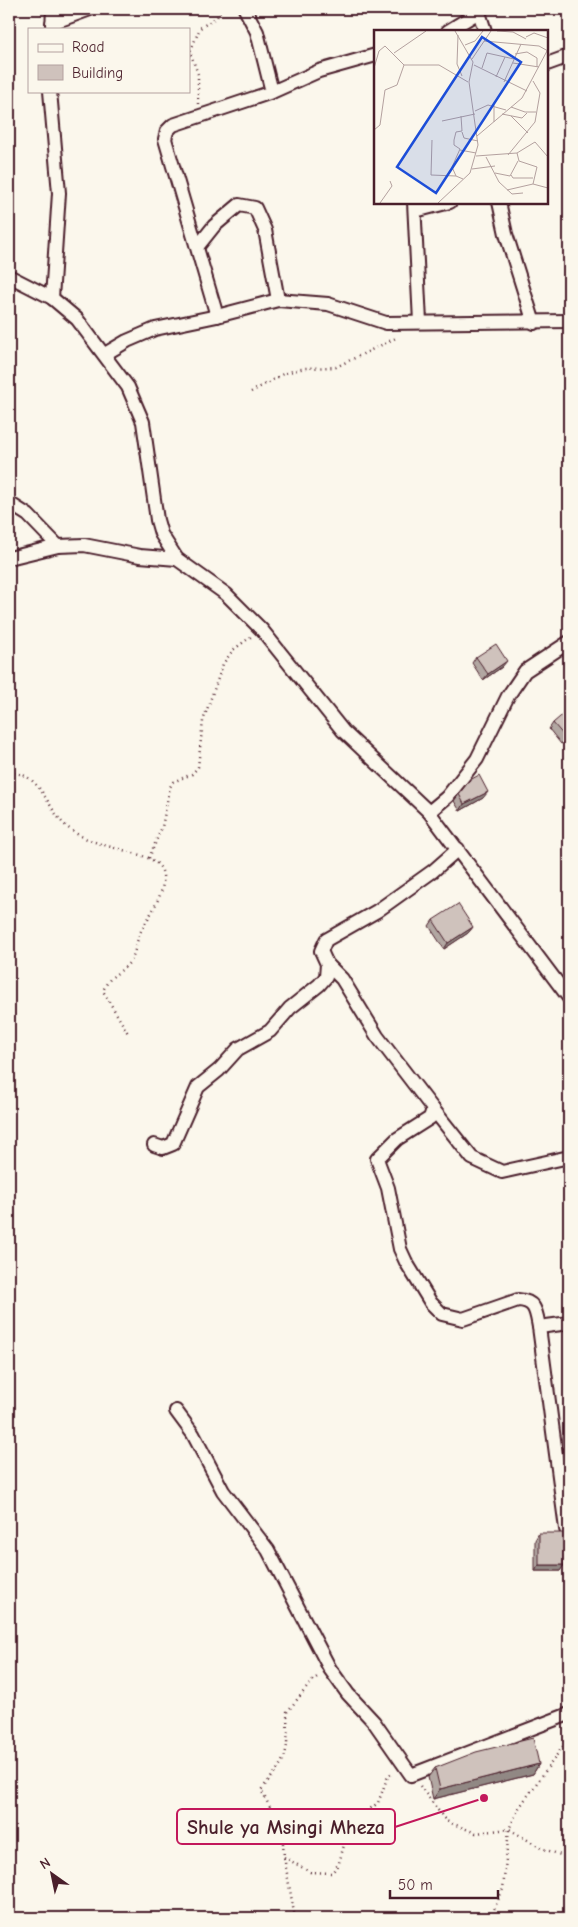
<svg xmlns="http://www.w3.org/2000/svg" width="578" height="1927" font-family="'Comic Neue',sans-serif">
  <style>
    .lines { fill: none; stroke-linecap: round; stroke-linejoin: round }
    .street-casing { stroke: #4a1f2b; stroke-width: 16 }
    .path { stroke: #4a1f2b; stroke-width: 2.5; stroke-dasharray: 1 4; stroke-linecap: butt }
    .street { stroke: #fbf7ec; stroke-width: 12 }
    .wall { fill: #b2a7a2; stroke: #4a1f2b }
    .shaded-wall { fill: #918884; stroke: #4a1f2b }
    .building { fill: #cfc2bc; stroke: #4a1f2b }
    .inset-road { fill: none; stroke: #b4a19f; stroke-width: 1 }
    .view { fill: #1d4ed8; fill-opacity: 0.15; stroke: #1d4ed8; stroke-width: 2.5 }
    .inset-edge { fill: none; stroke: #4a1f2b; stroke-width: 2.5 }
    .leader { fill: none; stroke: #c2185b; stroke-width: 2 }
    .callout-dot { fill: #c2185b; stroke: #fbf7ec; stroke-width: 2 }
    .callout { fill: #fbf7ec; stroke: #c2185b; stroke-width: 2 }
    .callout-label { font-size: 20px; text-anchor: middle; font-weight: bold; fill: #4a1f2b }
  </style>
  <rect width="100%" height="100%" fill="#fbf7ec"/>
  <filter id="ink" filterUnits="userSpaceOnUse"><feTurbulence type="fractalNoise" baseFrequency=".02" numOctaves="2"/><feDisplacementMap in="SourceGraphic" scale="10" xChannelSelector="R" yChannelSelector="G"/><feConvolveMatrix kernelMatrix="1 2 1 2 8 2 1 2 1" color-interpolation-filters="sRGB"/></filter>
  <g filter="url(#ink)">
    <g class="lines">
      <defs>
        <g id="street">
          <path d="M245,9L257,32L272,92"/>
          <path d="M478,9L485,31"/>
          <path d="M52,23L90,9"/>
          <path d="M52,29L53,9"/>
          <path d="M448,31L479,12"/>
          <path d="M547,64L569,56"/>
          <path d="M50,91L59,193L52,298"/>
          <path d="M414,202L420,322"/>
          <path d="M499,202L506,234L534,323"/>
          <path d="M415,211L450,202"/>
          <path d="M198,246L214,226L239,205L255,208L265,230L278,300"/>
          <path d="M9,276L52,298L77,319L128,387L143,422L157,520L161,534L177,559L226,594L262,630L343,731L429,812L569,998"/>
          <path d="M217,316L165,139L167,131L173,125L272,92L319,71L376,55"/>
          <path d="M105,354L127,341L155,329L217,316L278,300L328,304L386,323L569,321"/>
          <path d="M9,503L28,515L58,546"/>
          <path d="M9,558L58,546L84,545L140,556L177,559"/>
          <path d="M429,812L447,797L477,759L508,696L525,671L569,642"/>
          <path d="M327,964L342,979L377,1036L433,1109L430,1118L397,1139L377,1159L388,1188L400,1249L406,1262L431,1303L442,1314L463,1319L518,1300C536,1301 536,1312 539,1327L566,1529L569,1537"/>
          <path d="M433,1109L472,1158L502,1172L569,1157"/>
          <path d="M154,1145L163,1148L173,1144L198,1087L219,1070L238,1049L270,1031L290,1008L319,985L326,977L327,964L321,951L326,940L377,911L433,871L458,849"/>
          <path d="M539,1327L569,1323"/>
          <path d="M176,1411L193,1434L223,1491L268,1550L330,1669L348,1694L374,1722L411,1775L569,1714"/>
        </g>
      </defs>
      <use href="#street" class="street-casing"/>
      <g class="path">
        <path d="M198,104V74L190,52L200,28L217,17L221,9"/>
        <path d="M251,392L285,373L305,368L336,367L398,337"/>
        <path d="M9,773C41,771 47,810 67,827C90,846 121,847 148,858C182,872 150,913 140,933C136,942 135,957 128,964C117,976 110,974 103,991L129,1035"/>
        <path d="M149,858L162,827L170,787L173,782L192,774L198,767L203,721L223,664L233,650L252,636"/>
        <path d="M420,1786L446,1821L476,1833L509,1829L541,1848L569,1858"/>
        <path d="M284,1857L310,1872L332,1873L339,1863L348,1831L355,1820L378,1803L388,1776L393,1773"/>
        <path d="M295,1918L284,1857L282,1830L261,1790C289,1756 288,1756 287,1712L313,1680L320,1675"/>
        <path d="M490,1918L503,1889L509,1829L519,1808L569,1738"/>
      </g>
      <use href="#street" class="street"/>
    </g>
    <g class="wall">
      <path d="M476,657L502,667L483,680L472,663Z"/>
      <path d="M569,714V738L561,744L549,729L553,723Z"/>
      <path d="M459,794L483,798L460,811L454,801Z"/>
      <path d="M433,920L473,927L468,933L444,949L429,926Z"/>
      <path d="M539,1533L564,1565L560,1571H535V1540Z"/>
      <path d="M539,1764L533,1774L433,1799L428,1777L435,1768Z"/>
    </g>
    <g class="shaded-wall">
      <path d="M507,661L502,667L483,680L488,674Z"/>
      <path d="M569,735V738L561,744L566,738Z"/>
      <path d="M488,792L483,798L460,811L464,804Z"/>
      <path d="M473,927L468,933L444,949L448,943Z"/>
      <path d="M539,1565H564L560,1571H535Z"/>
      <path d="M539,1764L533,1774L433,1799L440,1789Z"/>
    </g>
    <g class="building">
      <path d="M496,644L507,661L488,674L476,657Z"/>
      <path d="M567,711L569,714V735L566,738L553,723Z"/>
      <path d="M479,775L488,792L464,804L459,794L470,780Z"/>
      <path d="M458,904L473,927L448,943L433,920Z"/>
      <rect x="539" y="1533" width="25" height="32"/>
      <path d="M533,1738L539,1764L440,1789L435,1768L476,1752Z"/>
    </g>
  </g>
  <g transform="translate(374 30)">
    <rect width="174" height="174" fill="#fbf7ec"/>
    <path class="inset-road" d="M123,1L139,2L152,9M84,5L83,34L88,46M152,7L160,3L174,8M110,11L165,16L174,21M91,15L101,11L109,1M20,23L52,1M141,24L153,22L163,28V37M98,29L117,1M139,33L165,37M100,35L153,61M0,38L5,21L11,16L30,35H65L94,52M108,38L113,23L140,29M122,47L131,27M130,52L147,14M137,77L151,82H162M101,81L114,75L132,80M128,84L148,88L153,83M87,86L88,101L82,102L80,110V115L86,119L78,137L82,146L89,149M137,86L154,103M68,91L101,84M120,92V75M0,100L6,95L11,60L23,55L30,35M88,102L90,108L104,111M103,106L148,68L173,21M58,110L57,145L82,146M86,120L102,123M143,123L145,131L163,137L159,154M134,125L161,92L166,63L159,51M102,126L143,123L161,112L174,127M112,127L125,152L138,164L149,163M98,139L121,136M121,143L136,146L144,131M137,145L139,148H159M133,160L159,154L174,158M6,173L18,156L16,151M64,173L96,143L104,115L95,52L99,32L81,1"/>
    <path class="view" d="M108,7L147,32L62,163L23,137Z"/>
    <rect width="174" height="174" class="inset-edge"/>
  </g>
  <path class="leader" d="M484 1798L395 1827"/>
  <circle class="callout-dot" cx="484" cy="1798" r="5"/>
  <rect class="callout" x="177" y="1809" width="218" height="35" rx="5"/>
  <g class="callout-label">
    <text x="286" y="1834">Shule ya Msingi Mheza</text>
  </g>
  <rect width="578" height="1927" fill="none" stroke="#fbf7ec" stroke-width="30"/>
  <rect x="15" y="15" width="548" height="1897" fill="none" stroke="#4a1f2b" stroke-width="2" filter="url(#ink)"/>
  <rect x="28" y="28" width="162" height="65" fill="#fbf7ec" stroke="#b4a19f"/>
  <rect x="38" y="44" width="25" height="8" fill="#fbf7ec" stroke="#b4a19f"/>
  <text x="72" y="52" font-size="15" fill="#4a1f2b">Road</text>
  <rect x="38" y="65" width="25" height="15" fill="#cfc2bc" stroke="#b4a19f"/>
  <text x="72" y="78" font-size="15" fill="#4a1f2b">Building</text>
  <g transform="translate(52 1874) rotate(327)" stroke="#fbf7ec" stroke-width="4" paint-order="stroke">
  <path d="M0-4L9 19L0 12L-9 19Z" fill="#4a1f2b"/>
  <text y="-8" font-size="14" font-weight="bold" text-anchor="middle" fill="#4a1f2b">N</text>
  </g>
  <path d="M390 1890v8h108v-8" fill="none" stroke="#4a1f2b" stroke-width="2.5"/>
  <text x="398" y="1890" font-size="15" fill="#4a1f2b" stroke="#fbf7ec" stroke-width="4" paint-order="stroke">50 m</text>
</svg>
